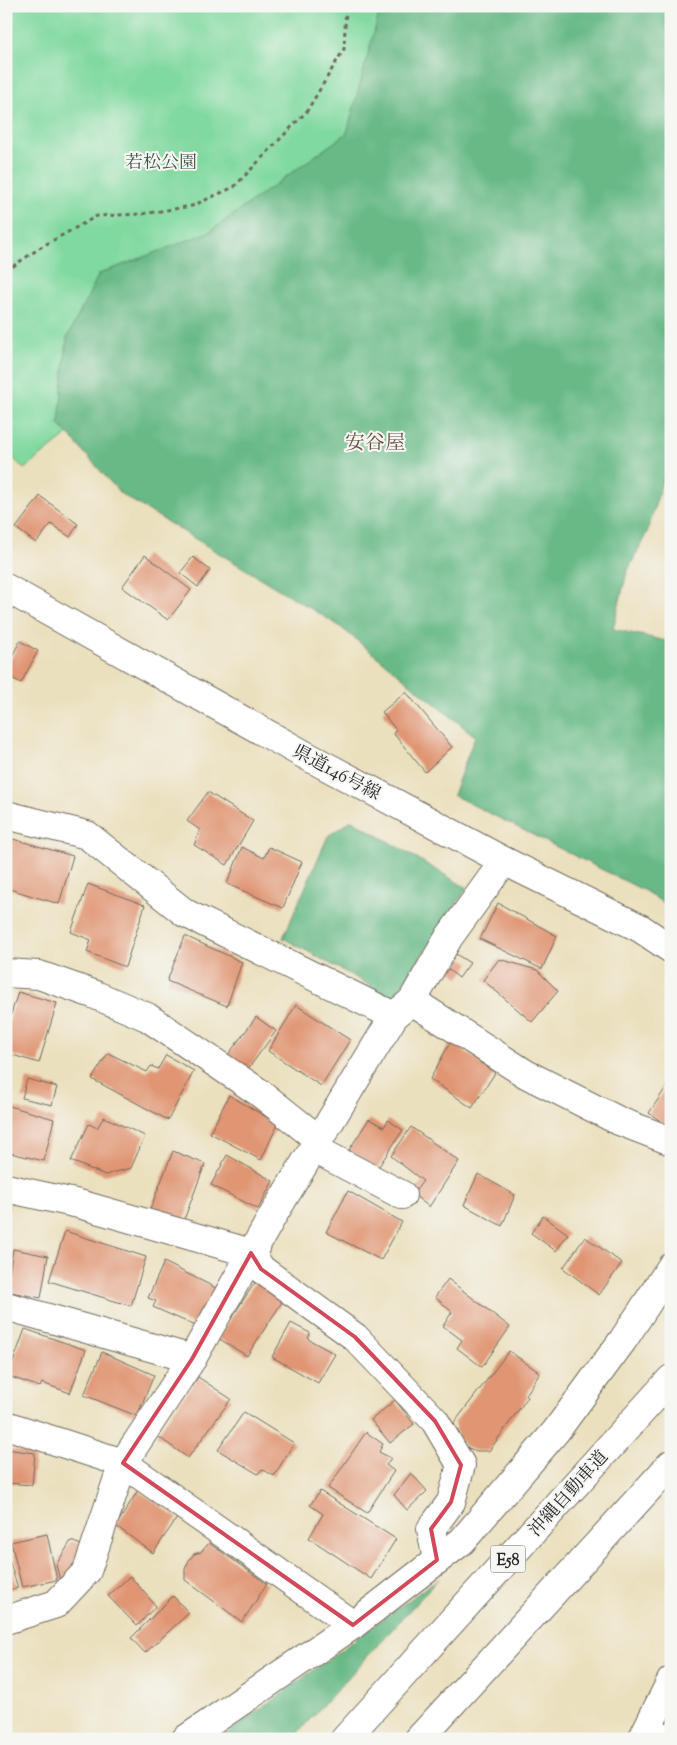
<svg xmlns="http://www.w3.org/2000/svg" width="677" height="1745" font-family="'Sorts Mill Goudy','Noto Serif JP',serif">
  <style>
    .green { fill: #80d99f; stroke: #568265 }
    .forest { fill: #68b986; stroke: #4a7258 }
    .building { fill: #e09573 }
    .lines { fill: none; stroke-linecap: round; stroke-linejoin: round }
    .minor-casing { stroke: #6e6a5e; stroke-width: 30 }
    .secondary-casing { stroke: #6e6a5e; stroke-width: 30 }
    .motorway-casing { stroke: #6e6a5e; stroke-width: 30 }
    .path { stroke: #6e6a5e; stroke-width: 3; stroke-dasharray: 4 4; stroke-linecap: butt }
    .minor { stroke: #fff; stroke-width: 28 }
    .secondary { stroke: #fff; stroke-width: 28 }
    .motorway { stroke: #fff; stroke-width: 28 }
    .marked { fill: none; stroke: #d1495b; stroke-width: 4; stroke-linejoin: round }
    .labels { text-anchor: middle; stroke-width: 4; stroke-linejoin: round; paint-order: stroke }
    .shield { fill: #f6f6f2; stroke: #686867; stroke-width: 1 }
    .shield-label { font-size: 16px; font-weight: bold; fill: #2b2b2b }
    .park-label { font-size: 18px; fill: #405648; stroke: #f6f6f2 }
    .street-label { font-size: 18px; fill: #2b2b2b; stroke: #f6f6f2 }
    .quarter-label { font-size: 20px; fill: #6a5044; stroke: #f6f6f2 }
  </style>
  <rect width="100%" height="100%" fill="#f6f6f2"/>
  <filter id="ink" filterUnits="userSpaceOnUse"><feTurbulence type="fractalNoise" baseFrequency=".02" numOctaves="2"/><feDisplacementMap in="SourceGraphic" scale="10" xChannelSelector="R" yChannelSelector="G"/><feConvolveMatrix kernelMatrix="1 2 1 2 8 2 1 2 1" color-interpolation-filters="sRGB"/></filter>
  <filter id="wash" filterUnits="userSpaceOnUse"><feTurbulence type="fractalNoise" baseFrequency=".0096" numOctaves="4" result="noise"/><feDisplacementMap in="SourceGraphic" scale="20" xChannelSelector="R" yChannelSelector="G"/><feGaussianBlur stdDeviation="1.12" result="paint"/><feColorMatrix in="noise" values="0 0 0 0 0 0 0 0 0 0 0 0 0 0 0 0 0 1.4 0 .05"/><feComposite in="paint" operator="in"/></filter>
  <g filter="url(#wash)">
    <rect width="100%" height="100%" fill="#ebe0be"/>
    <path class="green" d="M6,6H507L548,54L24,469L6,451Z"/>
    <g class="forest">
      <path d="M381,6H671V450L648,530L627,572L613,629L666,641L671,648V908L645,891L453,795L475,736L338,625L121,494L59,424L67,338L99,274L209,232L347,133Z"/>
      <path d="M352,820L467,888L393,998L283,938L328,836Z"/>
      <path d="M439,1578L292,1739H220Z"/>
    </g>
    <g id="blocks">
      <g class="building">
        <path d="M40,496L78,524L70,537L51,524L36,543L16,528Z"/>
        <path d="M145,555L191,590L168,620L122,587Z"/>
        <path d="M193,557L210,570L198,587L180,573Z"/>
        <path d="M20,641L38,651L21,683L6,675V668Z"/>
        <path d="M406,692L452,747L425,772L393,733L396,730L382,712Z"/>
        <path d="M208,792L253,821L227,865L194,845L200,830L187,821Z"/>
        <path d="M13,839L73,856L59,904L6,888V864Z"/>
        <path d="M242,847L264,858L269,847L302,862L283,908L227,884Z"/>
        <path d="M88,884L145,905L125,967L87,952L91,940L71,932Z"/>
        <path d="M498,903L557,936L542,969L480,939Z"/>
        <path d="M185,936L242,962L227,1006L167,981Z"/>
        <path d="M454,953L470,963L459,978L444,966Z"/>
        <path d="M499,959L537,970L558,991L532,1022L483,980Z"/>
        <path d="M18,992L57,1003L39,1063L6,1053V1030Z"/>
        <path d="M296,1005L350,1040L321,1086L268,1051Z"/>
        <path d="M256,1017L276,1031L248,1069L228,1055Z"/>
        <path d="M451,1041L495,1073L472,1108L430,1079Z"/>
        <path d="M108,1053L147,1072L151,1066L158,1069L166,1055L194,1071L168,1120L92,1079Z"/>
        <path d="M27,1079L57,1087L52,1105L22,1098Z"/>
        <path d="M671,1080V1128L649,1113Z"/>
        <path d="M229,1095L278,1124L261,1160L210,1133Z"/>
        <path d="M6,1105L54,1119L44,1161L6,1152Z"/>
        <path d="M104,1117L145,1136L131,1168L105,1175L71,1161L89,1124L97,1128Z"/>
        <path d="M369,1119L384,1127L388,1120L403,1130L377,1169L349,1150Z"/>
        <path d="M411,1127L459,1161L429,1207L413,1194L423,1181L391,1156Z"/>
        <path d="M173,1151L205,1164L182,1225L149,1212Z"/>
        <path d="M227,1155L273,1181L258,1209L211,1185Z"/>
        <path d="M478,1174L515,1195L502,1226L464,1205Z"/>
        <path d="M348,1191L402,1222L381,1260L326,1232Z"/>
        <path d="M6,1203L10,1204L7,1216H6Z"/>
        <path d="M543,1216L568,1234L556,1251L531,1233Z"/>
        <path d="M65,1231L146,1257L131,1306L49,1281Z"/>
        <path d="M585,1237L622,1263L599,1295L563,1268Z"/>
        <path d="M13,1249L48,1256L41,1298L6,1291Z"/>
        <path d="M164,1262L216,1288L198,1327L153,1307L156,1301L148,1298Z"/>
        <path d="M448,1279L510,1327L482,1367L457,1348L462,1340L443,1326L452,1312L435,1297Z"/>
        <path d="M256,1281L284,1299L247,1356L218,1338Z"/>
        <path d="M291,1323L310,1333L308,1339L335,1354L318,1383L272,1357Z"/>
        <path d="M25,1329L86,1350L70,1393L42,1383L40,1387L8,1376Z"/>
        <path d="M509,1351L540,1373L526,1395L528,1397L489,1451H476L466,1447L458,1437L454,1423Z"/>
        <path d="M102,1352L154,1375L137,1416L84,1395Z"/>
        <path d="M198,1377L231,1399L188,1458L156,1435Z"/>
        <path d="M395,1400L414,1424L390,1443L371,1420Z"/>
        <path d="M244,1412L294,1443L274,1476L262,1469L258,1474L218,1450Z"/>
        <path d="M366,1432L383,1444L379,1452L391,1458L386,1465L394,1471L367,1513L328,1488Z"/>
        <path d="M6,1449L35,1453L32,1485L6,1483Z"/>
        <path d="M411,1473L427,1491L407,1510L394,1495Z"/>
        <path d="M138,1490L177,1518L153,1553L116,1526Z"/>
        <path d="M320,1491L396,1539L371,1579L309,1538L323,1514L310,1505Z"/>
        <path d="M47,1534L57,1580L22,1587L11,1542Z"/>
        <path d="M71,1541L86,1547L67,1578L60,1580L56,1565Z"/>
        <path d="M209,1543L267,1584L242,1622L185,1580V1569L189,1560L194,1554L201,1552Z"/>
        <path d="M6,1551L18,1588L6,1590Z"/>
        <path d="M130,1576L156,1606L137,1626L108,1596Z"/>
        <path d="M173,1596L189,1613L145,1653L131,1638Z"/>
      </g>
    </g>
  </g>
  <g filter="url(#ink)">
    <use href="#blocks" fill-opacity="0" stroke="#6e6a5e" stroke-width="1"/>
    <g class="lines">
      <defs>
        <g id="minor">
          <path d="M6,815L87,835L185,913L394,1016"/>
          <path d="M6,973L39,975L93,994L147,1017L260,1093L319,1140"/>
          <path d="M412,1001L449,937L504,861"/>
          <path d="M313,1148L402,1195"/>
          <path d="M6,1188L79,1204L251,1253L261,1269L355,1337L435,1421L461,1465L451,1502L431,1529L437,1560"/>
          <path d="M6,1306L192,1359"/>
          <path d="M6,1425L123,1463L353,1625"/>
          <path d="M6,1620L56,1604L87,1571L123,1463L192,1359L272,1217L394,1016L412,1001L526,1074L619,1121L671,1141"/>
          <path d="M186,1739L353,1625L462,1541L556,1431L623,1340L671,1267"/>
          <path d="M642,1739L671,1681"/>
          <path d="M666,1739L671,1736"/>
        </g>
        <path id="secondary" d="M6,588L305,755L504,861L640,928L671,949"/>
        <g id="motorway">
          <path d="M345,1739L671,1379"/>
          <path d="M419,1739L671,1464"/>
        </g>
      </defs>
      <use href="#minor" class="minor-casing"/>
      <use href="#secondary" class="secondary-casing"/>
      <use href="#motorway" class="motorway-casing"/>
      <path class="path" d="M6,271L41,247L97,216L142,214L192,206L234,187L307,111L344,49L346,6"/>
      <use href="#minor" class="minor"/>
      <use href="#secondary" class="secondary"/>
      <use href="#motorway" class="motorway"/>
    </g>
  </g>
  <path class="marked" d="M251,1253L261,1269L355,1337L435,1421L461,1465L451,1502L431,1529L437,1560L353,1625L123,1463L192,1359Z"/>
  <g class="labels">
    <rect class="shield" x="490.5" y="1545.5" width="35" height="27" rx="4"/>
    <g class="shield-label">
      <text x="508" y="1565">E58</text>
    </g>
    <g class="park-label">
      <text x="161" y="168">若松公園</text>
    </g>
    <g class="street-label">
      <text transform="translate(337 772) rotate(28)" y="6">県道146号線</text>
      <text transform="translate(568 1493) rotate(-48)" y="6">沖縄自動車道</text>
    </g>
    <g class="quarter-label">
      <text x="375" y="449">安谷屋</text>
    </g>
  </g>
  <rect width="677" height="1745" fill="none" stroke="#f6f6f2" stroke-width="25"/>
</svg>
